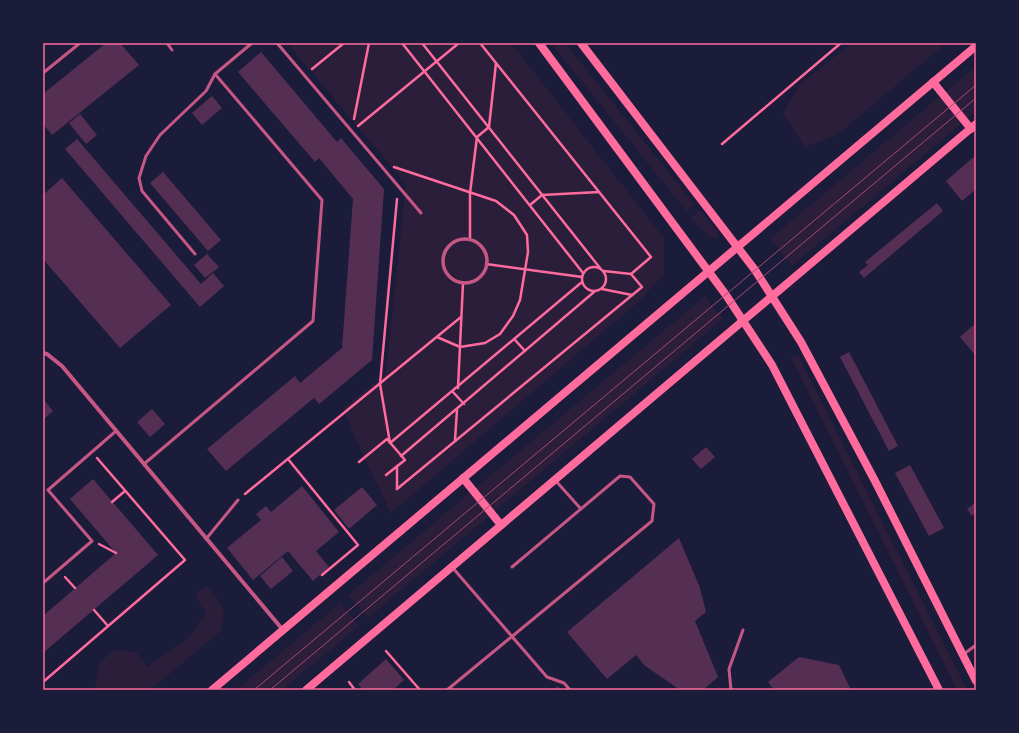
<svg xmlns="http://www.w3.org/2000/svg" width="1019" height="733" font-family="'PT Sans Narrow',sans-serif">
  <style>
    .green { fill: #2a1e3b }
    .building { fill: #542f53 }
    .lines { fill: none; stroke-linecap: round; stroke-linejoin: round }
    .path { stroke: #ff6b9d; stroke-width: 2.5 }
    .service { stroke: #c65784; stroke-width: 3 }
    .pedestrian { stroke: #c65784; stroke-width: 3.5 }
    .minor { stroke: #c65784; stroke-width: 4 }
    .secondary { stroke: #ff6b9d; stroke-width: 8 }
    .tram { stroke: #a44b75; stroke-width: 1 }
    .neatline { fill: none; stroke: #ff6b9d; stroke-width: 1.5 }
  </style>
  <rect width="100%" height="100%" fill="#1b1b3a"/>
  <g class="green">
    <path d="M287,43H511L664,238V275L637,303L391,513L359,447L343,408L386,373L406,184Z"/>
    <path d="M551,43H565L694,204L686,211Z"/>
    <path d="M852,43H946L837,135L805,147L783,114L799,85Z"/>
    <path d="M976,66V111L792,266L770,239Z"/>
    <path d="M700,210L718,232V236L716,238L710,237L691,219Z"/>
    <path d="M705,296L723,319L368,618L348,595Z"/>
    <path d="M798,355L967,690H957L791,358Z"/>
    <path d="M207,586L224,609L221,631L150,690H95L99,664L113,650L136,652L147,667L188,638L206,614L195,595Z"/>
    <path d="M340,603L359,626L282,690H236Z"/>
  </g>
  <g class="building">
    <path d="M106,43H120L139,65L52,135L43,124V94Z"/>
    <path d="M261,52L337,142L341,138L384,189L372,360L319,404L314,398L226,471L207,449L295,376L300,383L342,348L353,199L319,158L315,162L238,72Z"/>
    <path d="M212,96L222,108L202,125L192,113Z"/>
    <path d="M80,114L97,135L86,144L69,123Z"/>
    <path d="M77,139L201,284L213,273L224,286L200,307L65,149Z"/>
    <path d="M976,155V189L962,201L946,181Z"/>
    <path d="M163,172L221,240L208,251L150,183Z"/>
    <path d="M62,178L171,305L120,348L43,259V195Z"/>
    <path d="M937,203L943,211L864,278L859,272L868,265L865,262Z"/>
    <path d="M207,254L219,267L205,278L194,265Z"/>
    <path d="M976,323V356L960,337Z"/>
    <path d="M849,352L898,446L889,451L840,357Z"/>
    <path d="M43,399L53,411L43,420Z"/>
    <path d="M152,409L165,424L150,437L137,422Z"/>
    <path d="M706,447L715,457L701,469L692,459Z"/>
    <path d="M910,465L944,528L929,536L895,473Z"/>
    <path d="M93,479L158,555L43,653V616L116,553L70,499Z"/>
    <path d="M302,486L339,532L316,551L329,567L313,581L288,551L253,580L227,548L261,520L256,514L266,506L271,512Z"/>
    <path d="M362,487L377,505L349,529L334,510Z"/>
    <path d="M976,502V513L972,516L967,509Z"/>
    <path d="M679,538L700,588L706,612L695,621L718,677L703,690H680L644,665L636,655L607,679L567,632Z"/>
    <path d="M282,557L293,571L271,589L260,576Z"/>
    <path d="M799,657L839,665L851,690H774L768,682Z"/>
    <path d="M386,659L404,680L393,690H363L358,684Z"/>
    <path d="M558,686L561,690H553Z"/>
  </g>
  <g class="lines">
    <g class="path">
      <path d="M402,43L583,273"/>
      <path d="M422,43L600,268"/>
      <path d="M312,69L344,43"/>
      <path d="M354,119L369,43"/>
      <path d="M358,126L459,43"/>
      <path d="M722,144L841,43"/>
      <path d="M394,167L496,201L514,215L527,235L528,252L520,300L513,316L500,334L485,343L460,347L437,337"/>
      <path d="M397,199L380,384L390,443L582,282"/>
      <path d="M530,205L542,195L599,192"/>
      <path d="M470,240V193L477,137L489,127L496,63"/>
      <path d="M486,264L582,277"/>
      <circle cx="594" cy="279" r="12"/>
      <path d="M604,271L631,274"/>
      <path d="M602,289L632,295"/>
      <path d="M515,340L525,351"/>
      <path d="M458,388L463,283"/>
      <path d="M453,392L464,404"/>
      <path d="M455,440L457,410"/>
      <path d="M401,456L594,292"/>
      <path d="M288,459L358,545L322,575"/>
      <path d="M359,462L387,439L405,460L386,475"/>
      <path d="M397,489L642,287L631,274L651,257L480,43"/>
      <path d="M397,489V466"/>
      <path d="M245,494L461,317"/>
      <path d="M112,502L125,491"/>
      <path d="M99,544L116,553"/>
      <path d="M65,577L75,588"/>
      <path d="M94,610L108,626"/>
      <path d="M386,651L420,690"/>
      <path d="M43,682L185,560L97,458"/>
      <path d="M349,682L355,690"/>
    </g>
    <g class="service">
      <path d="M167,43L172,50"/>
      <path d="M277,43L421,213"/>
      <path d="M43,73L80,43"/>
      <path d="M195,254L142,191L139,178L146,156L160,135L206,91L215,74"/>
      <path d="M144,464L313,321L322,200L215,74L252,43"/>
      <path d="M555,480L581,509"/>
      <path d="M206,539L238,500"/>
      <path d="M452,567L547,677L564,683L570,690"/>
      <path d="M43,583L92,541L48,490L116,431"/>
      <path d="M964,654L976,645"/>
      <path d="M447,690L652,521L654,504L630,477L620,476L512,567"/>
      <path d="M731,690L729,669L743,630"/>
    </g>
    <circle class="pedestrian" cx="465" cy="261" r="22"/>
    <path class="minor" d="M43,353L47,354L62,366L283,630"/>
    <g class="secondary">
      <path d="M539,43L726,295L772,365L939,690"/>
      <path d="M581,43L755,270L801,342L875,481L976,681"/>
      <path d="M933,82L971,129"/>
      <path d="M463,478L501,525"/>
      <path d="M212,690L976,46"/>
      <path d="M306,690L976,124"/>
    </g>
    <g class="tram">
      <path d="M254,690L976,85"/>
      <path d="M270,690L976,98"/>
    </g>
  </g>
  <rect width="1019" height="733" fill="none" stroke="#1b1b3a" stroke-width="88"/>
  <rect x="44" y="44" width="931" height="645" class="neatline"/>
</svg>
